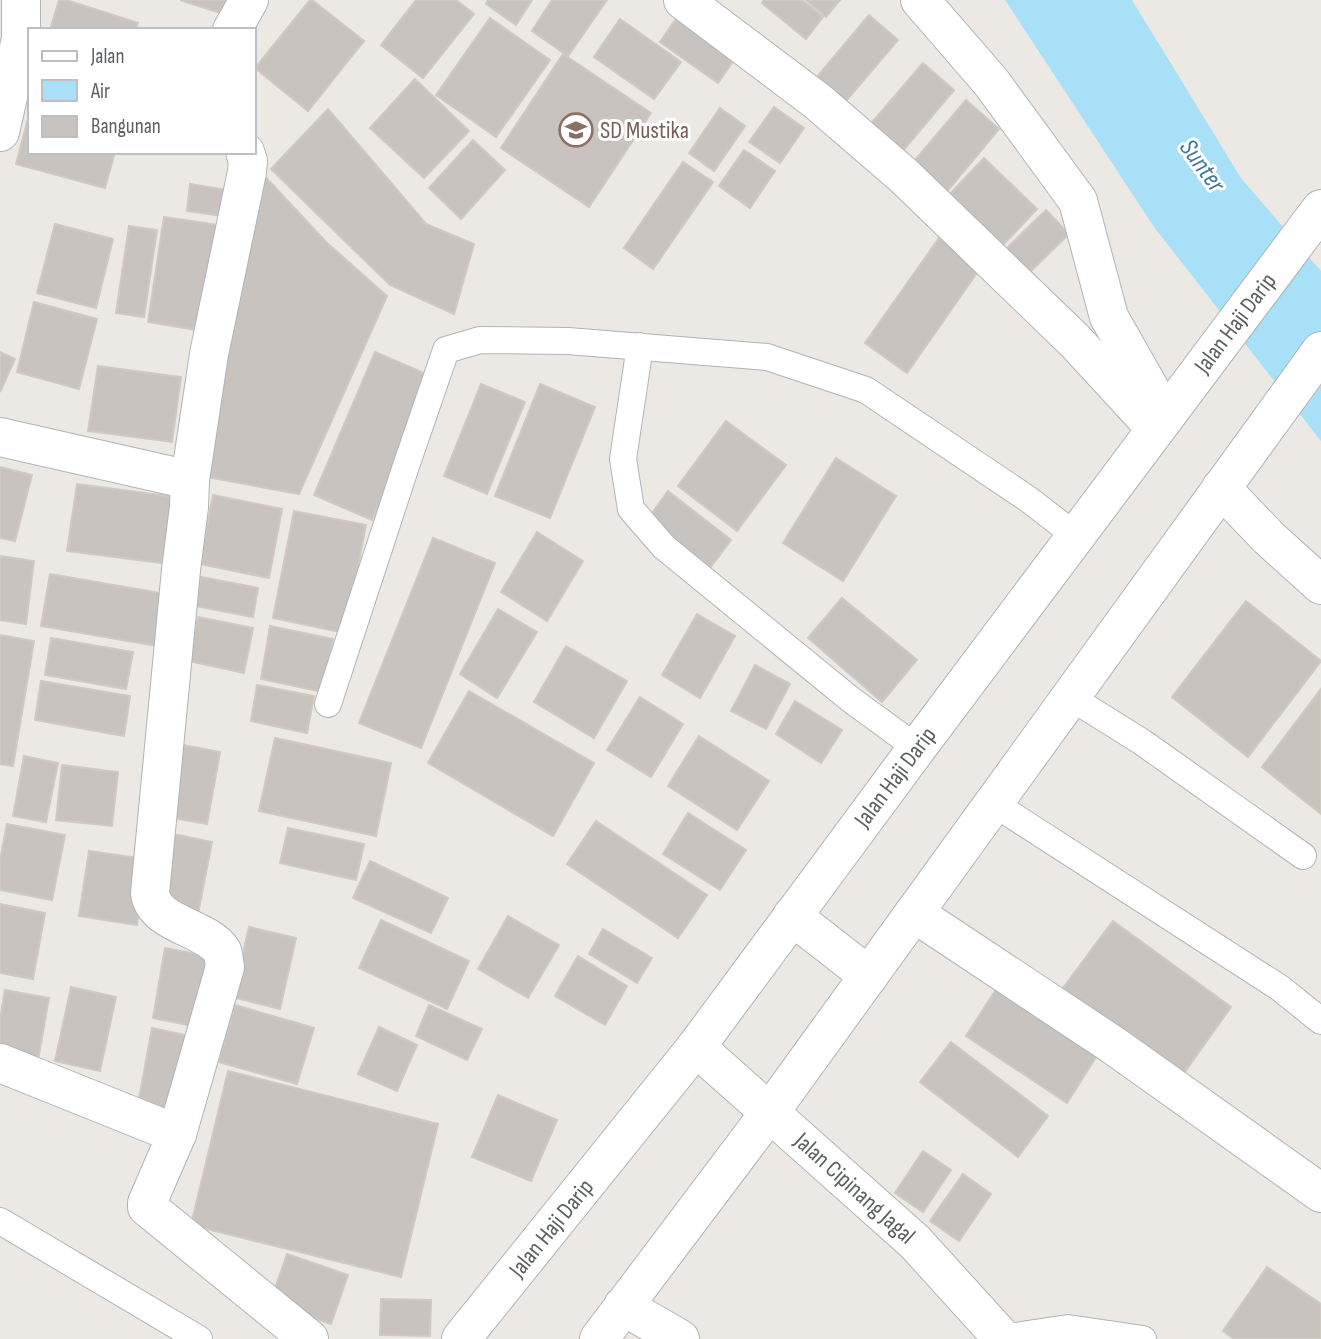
<svg xmlns="http://www.w3.org/2000/svg" width="1321" height="1339" font-family="'Sofia Sans Condensed',sans-serif">
  <style>
    .water { fill: #a8e1f7 }
    .building { fill: #c8c3bf; stroke: #d0c9c1; stroke-width: 2 }
    .lines { fill: none; stroke-linecap: round; stroke-linejoin: round }
    .lane-casing { stroke: #b0b4b7; stroke-width: 28 }
    .street-casing { stroke: #b0b4b7; stroke-width: 40 }
    .secondary-casing { stroke: #afb3b7; stroke-width: 40 }
    .lane { stroke: #fff; stroke-width: 26 }
    .street { stroke: #fff; stroke-width: 38 }
    .secondary { stroke: #fff; stroke-width: 38 }
    .labels { text-anchor: middle; stroke-width: 6; stroke-linejoin: round; paint-order: stroke }
    .education-label { font-size: 24px; fill: #785e54; stroke: #fff; text-anchor: start }
    .street-label { font-size: 24px; fill: #5b5f62; stroke: #fff }
    .water-label { font-size: 26px; font-style: italic; fill: #417796; stroke: #fff }
  </style>
  <rect width="100%" height="100%" fill="#ece8e3"/>
  <path class="water" d="M1005,0H1132L1241,178L1321,271V441L1154,227Z"/>
  <g class="building">
    <path d="M59,0H66L138,23L136,30H50Z"/>
    <path d="M180,0H239L233,17Z"/>
    <path d="M310,0H312L364,41L308,111L255,68Z"/>
    <path d="M416,0H456L474,14L423,78L381,45Z"/>
    <path d="M488,0H532L516,25L486,4Z"/>
    <path d="M552,0H607L568,56L532,31Z"/>
    <path d="M764,0H802L823,17L806,39L762,3Z"/>
    <path d="M806,0H840L826,17Z"/>
    <path d="M684,7L742,48L718,83L660,42Z"/>
    <path d="M869,15L898,40L845,102L817,77Z"/>
    <path d="M490,18L550,60L496,137L436,95Z"/>
    <path d="M620,19L681,62L654,99L594,57Z"/>
    <path d="M563,54L651,113L589,207L501,148Z"/>
    <path d="M923,63L954,90L901,153L869,126Z"/>
    <path d="M415,79L469,131L424,178L370,128Z"/>
    <path d="M966,100L999,129L944,195L910,166Z"/>
    <path d="M774,107L804,128L780,163L749,142Z"/>
    <path d="M720,108L745,126L714,171L689,153Z"/>
    <path d="M328,109L426,224L474,244L454,314L390,285L271,169Z"/>
    <path d="M29,115L30,152H115L105,188L16,164Z"/>
    <path d="M473,140L505,170L461,219L429,188Z"/>
    <path d="M744,150L775,171L750,208L719,186Z"/>
    <path d="M984,158L1037,209L1003,245L949,195Z"/>
    <path d="M683,162L713,182L653,269L624,248Z"/>
    <path d="M259,170L326,242L387,296L299,494L201,476Z"/>
    <path d="M190,184L227,190L223,216L187,211Z"/>
    <path d="M1046,210L1069,234L1029,273L1006,249Z"/>
    <path d="M164,217L219,225L203,331L148,322Z"/>
    <path d="M55,224L113,239L96,308L37,293Z"/>
    <path d="M129,226L157,230L144,317L116,313Z"/>
    <path d="M939,238L981,267L907,373L865,343Z"/>
    <path d="M34,302L97,319L79,389L17,372Z"/>
    <path d="M0,352L15,359L0,392Z"/>
    <path d="M375,352L433,377L372,520L314,495Z"/>
    <path d="M98,366L181,377L172,442L88,431Z"/>
    <path d="M481,384L525,402L487,494L444,476Z"/>
    <path d="M540,384L595,407L550,518L495,496Z"/>
    <path d="M726,421L786,465L737,531L678,486Z"/>
    <path d="M836,458L896,496L843,581L783,543Z"/>
    <path d="M0,467L32,475L15,541L0,538Z"/>
    <path d="M77,484L176,497L168,564L67,551Z"/>
    <path d="M668,491L731,540L710,568L647,520Z"/>
    <path d="M213,495L282,509L269,578L200,564Z"/>
    <path d="M294,511L366,525L345,633L273,618Z"/>
    <path d="M537,532L583,561L547,621L501,592Z"/>
    <path d="M433,538L495,563L421,748L359,723Z"/>
    <path d="M0,556L34,561L26,624L0,620Z"/>
    <path d="M50,574L172,595L163,647L41,626Z"/>
    <path d="M201,577L258,588L253,617L195,606Z"/>
    <path d="M842,598L917,660L882,702L808,638Z"/>
    <path d="M1246,601L1321,661L1248,757L1172,697Z"/>
    <path d="M498,609L537,632L497,698L460,674Z"/>
    <path d="M697,614L735,636L700,698L662,675Z"/>
    <path d="M198,617L253,628L244,673L189,661Z"/>
    <path d="M270,626L333,639L323,692L261,679Z"/>
    <path d="M0,635L34,641L13,766L0,764Z"/>
    <path d="M51,638L133,652L126,689L45,675Z"/>
    <path d="M566,646L627,681L594,738L534,702Z"/>
    <path d="M755,665L790,684L766,729L731,711Z"/>
    <path d="M41,681L130,696L124,736L35,720Z"/>
    <path d="M257,685L314,696L307,733L251,721Z"/>
    <path d="M1321,689V814L1262,767Z"/>
    <path d="M469,691L594,763L553,836L428,763Z"/>
    <path d="M640,697L683,724L651,777L607,750Z"/>
    <path d="M795,701L842,730L821,763L776,734Z"/>
    <path d="M699,736L769,781L737,830L668,786Z"/>
    <path d="M275,738L391,763L376,836L259,811Z"/>
    <path d="M178,744L220,752L207,824L163,816Z"/>
    <path d="M24,756L58,763L46,822L13,816Z"/>
    <path d="M62,765L118,772L112,826L56,820Z"/>
    <path d="M688,813L746,850L720,890L663,854Z"/>
    <path d="M596,821L707,895L678,938L567,864Z"/>
    <path d="M7,824L65,835L52,900L0,890V860Z"/>
    <path d="M288,828L364,844L356,880L280,863Z"/>
    <path d="M173,834L212,842L198,914L159,907Z"/>
    <path d="M89,851L146,859L137,925L79,916Z"/>
    <path d="M370,861L448,898L431,933L353,898Z"/>
    <path d="M0,904L45,913L33,979L0,973Z"/>
    <path d="M508,916L559,945L528,998L478,969Z"/>
    <path d="M381,920L469,961L447,1009L359,968Z"/>
    <path d="M1113,921L1231,1007L1179,1080L1060,992Z"/>
    <path d="M249,927L296,938L280,1009L233,997Z"/>
    <path d="M603,929L652,958L637,983L589,954Z"/>
    <path d="M165,948L207,956L193,1026L153,1018Z"/>
    <path d="M578,956L627,986L605,1025L555,996Z"/>
    <path d="M71,987L116,997L100,1071L55,1061Z"/>
    <path d="M997,988L1098,1054L1067,1103L966,1036Z"/>
    <path d="M5,990L49,998L37,1066L0,1059V1019Z"/>
    <path d="M235,1005L314,1028L297,1084L219,1062Z"/>
    <path d="M429,1005L482,1029L467,1060L416,1036Z"/>
    <path d="M379,1027L417,1045L397,1091L358,1074Z"/>
    <path d="M152,1028L195,1037L178,1124L136,1115Z"/>
    <path d="M951,1042L1048,1116L1018,1157L920,1082Z"/>
    <path d="M228,1071L438,1124L401,1277L191,1225Z"/>
    <path d="M498,1095L557,1120L531,1181L472,1157Z"/>
    <path d="M923,1151L951,1170L923,1212L895,1193Z"/>
    <path d="M963,1174L991,1194L959,1241L930,1221Z"/>
    <path d="M287,1254L348,1275L331,1324L270,1303Z"/>
    <path d="M1267,1267L1321,1304V1339H1234L1223,1331Z"/>
    <path d="M381,1299L431,1300L430,1336L380,1335Z"/>
  </g>
  <g class="lines">
    <defs>
      <g id="lane">
        <path d="M640,346L623,459L631,509L664,547L850,699L917,748"/>
        <path d="M1070,697L1142,742L1303,856"/>
        <path d="M328,704L406,466L446,350L480,340L568,341L767,357L866,390L1028,499L1076,536"/>
        <path d="M993,803L1280,988L1321,1021"/>
        <path d="M0,1221L199,1339"/>
        <path d="M1003,1338L1068,1328L1143,1339"/>
      </g>
      <g id="street">
        <path d="M683,0L817,101L903,175L1075,341L1156,429"/>
        <path d="M920,0L991,82L1078,201L1109,317L1164,414"/>
        <path d="M232,30L249,0"/>
        <path d="M0,132L21,39V0"/>
        <path d="M0,437L190,480L189,507L181,570L150,893C154,925 207,927 222,951C224,955 224,962 225,967L177,1134L147,1203V1207L309,1339"/>
        <path d="M190,480L209,354L247,172L248,161L245,152"/>
        <path d="M1221,488L1269,538L1321,585"/>
        <path d="M914,913L1113,1045L1321,1193"/>
        <path d="M696,1047L915,1242L1003,1339"/>
        <path d="M0,1063L177,1134"/>
        <path d="M623,1306L680,1339"/>
      </g>
      <g id="secondary">
        <path d="M792,916L869,976"/>
        <path d="M461,1339L696,1047L917,748L1321,209"/>
        <path d="M599,1339L770,1112L1321,351"/>
      </g>
    </defs>
    <use href="#lane" class="lane-casing"/>
    <use href="#street" class="street-casing"/>
    <use href="#secondary" class="secondary-casing"/>
    <use href="#lane" class="lane"/>
    <use href="#street" class="street"/>
    <use href="#secondary" class="secondary"/>
  </g>
  <defs>
    <symbol id="school-ring" viewBox="-11 -11 22 22"><circle r="9.5" fill="#fff" stroke="#8d6e63" stroke-width="1.5"/><path d="M0-5L7-2L0 1L-7-2ZM-4 1L0 2.5L4 1V4Q0 6-4 4Z" fill="#8d6e63"/></symbol>
  </defs>
  <g fill-rule="evenodd">
    <use href="#school-ring" x="557" y="111" width="38" height="38"/>
  </g>
  <g class="labels">
    <g class="education-label">
      <text x="600" y="138">SD Mustika</text>
    </g>
    <g class="street-label">
      <text transform="translate(1235 323) rotate(-53)" y="8">Jalan Haji Darip</text>
      <text transform="translate(895 777) rotate(-53)" y="8">Jalan Haji Darip</text>
      <text transform="translate(855 1188) rotate(42)" y="8">Jalan Cipinang Jagal</text>
      <text transform="translate(551 1228) rotate(-51)" y="8">Jalan Haji Darip</text>
    </g>
    <g class="water-label">
      <text transform="translate(1203 165) rotate(54)" y="9">Sunter</text>
    </g>
  </g>
  <rect x="28" y="28" width="228" height="126" fill="#ffffff" stroke="#bdbfc0" stroke-width="2"/>
  <rect x="42" y="51" width="35" height="10" fill="#ffffff" stroke="#bdbfc0" stroke-width="2"/>
  <text x="91" y="63" font-size="21" fill="#5b5f62">Jalan</text>
  <rect x="42" y="80" width="35" height="21" fill="#a8e1f7" stroke="#bdbfc0" stroke-width="2"/>
  <text x="91" y="98" font-size="21" fill="#5b5f62">Air</text>
  <rect x="42" y="116" width="35" height="21" fill="#c8c3bf" stroke="#bdbfc0" stroke-width="2"/>
  <text x="91" y="133" font-size="21" fill="#5b5f62">Bangunan</text>
</svg>
